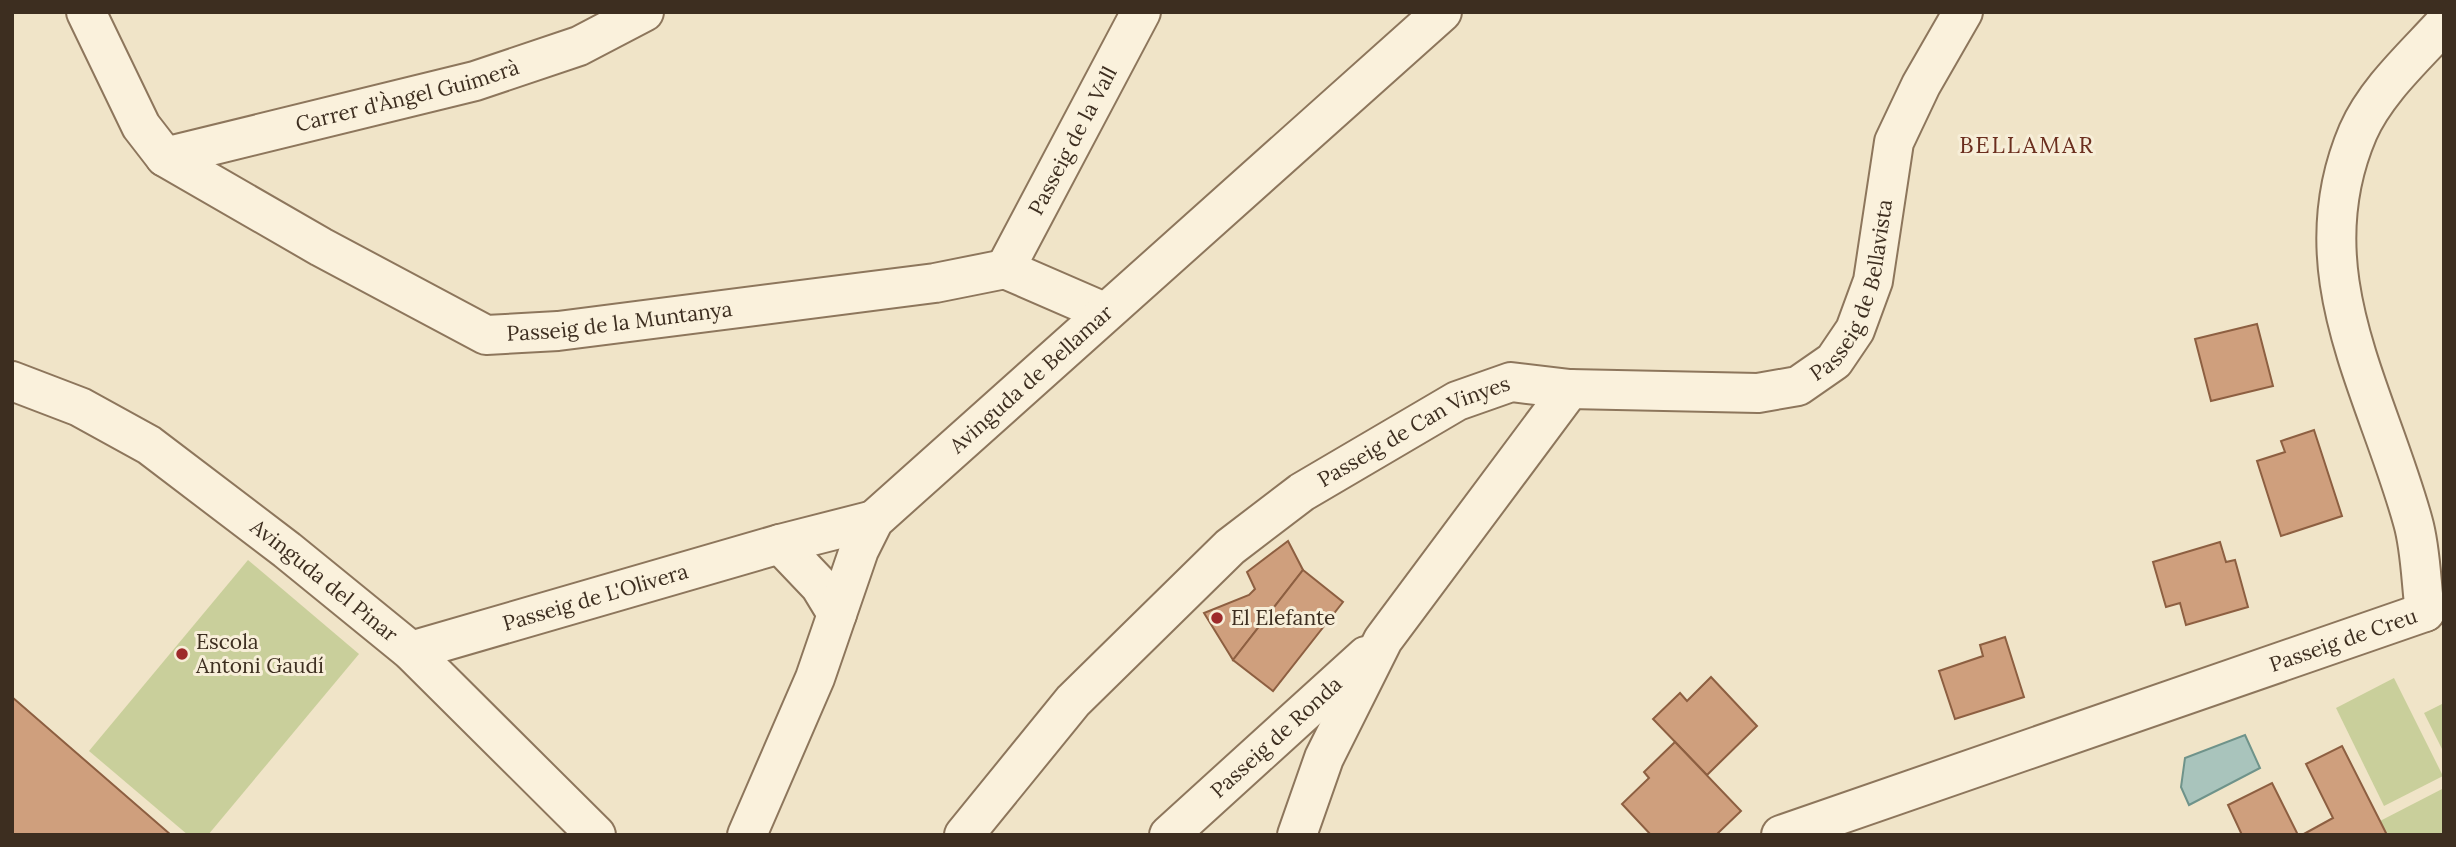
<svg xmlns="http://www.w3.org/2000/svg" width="2456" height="847" font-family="Lora,serif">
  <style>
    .green { fill: #c9cf9b }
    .water { fill: #a9c4bc; stroke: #6f938a; stroke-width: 2 }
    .building { fill: #cf9f7d; stroke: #8d5f41; stroke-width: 2 }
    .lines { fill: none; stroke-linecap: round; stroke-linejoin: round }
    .street-casing { stroke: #8d765c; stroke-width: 42 }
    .street { stroke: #faf1dc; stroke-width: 38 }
    .poi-dot { fill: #9e2a2b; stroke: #f7eed8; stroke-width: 2.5 }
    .labels { text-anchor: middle; stroke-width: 6; stroke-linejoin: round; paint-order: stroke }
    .street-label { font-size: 21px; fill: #3d2e20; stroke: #f7eed8 }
    .poi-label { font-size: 21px; fill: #3d2e20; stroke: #f7eed8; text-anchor: start }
    .neighbourhood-label { font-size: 23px; letter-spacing: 2px; fill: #6b2e1e; stroke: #f7eed8 }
  </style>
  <rect width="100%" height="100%" fill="#f0e4c8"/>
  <g class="green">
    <path d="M248,560L359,654L208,835H188L89,751Z"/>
    <path d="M2394,678L2443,776L2384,806L2336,708Z"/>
    <path d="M2444,703V753L2424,713Z"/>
    <path d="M2444,788V835H2387L2380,821Z"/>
  </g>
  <path class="water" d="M2245,735L2260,768L2189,805L2181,787L2185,758Z"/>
  <g class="building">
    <path d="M2257,324L2273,386L2211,401L2195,339Z"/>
    <path d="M2314,430L2342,516L2281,536L2257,461L2285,452L2281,441Z"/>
    <path d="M1288,541L1303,570L1233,660L1204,613L1249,595L1255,589L1247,572Z"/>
    <path d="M2220,542L2226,562L2235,560L2248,607L2186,625L2180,603L2166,607L2153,562Z"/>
    <path d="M1303,570L1343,602L1273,691L1233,660Z"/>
    <path d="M2005,637L2024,697L1955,719L1939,671L1983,656L1980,645Z"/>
    <path d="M1711,677L1757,726L1707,775L1653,719L1680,693L1687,701Z"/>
    <path d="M12,697L171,835H12Z"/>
    <path d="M1675,742L1741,811L1716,835H1651L1622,804L1649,778L1644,772Z"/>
    <path d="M2342,746L2380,821L2387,835H2302L2333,818L2306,764Z"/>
    <path d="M2272,783L2298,835H2242L2228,805Z"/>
  </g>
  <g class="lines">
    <defs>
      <g id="street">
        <path id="s1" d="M86,12L141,126L165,157L321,247L486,335L558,331L935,283L1005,269L1104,312"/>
        <path id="s2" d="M165,157L475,81L579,46L644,12"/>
        <path id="s3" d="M1005,269L1141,12"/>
        <path id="s4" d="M12,381L80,407L149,445L287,550L411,651L596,835"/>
        <path d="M780,544L820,586L837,614"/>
        <path d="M2425,612C2421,583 2421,550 2413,522C2377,390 2298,272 2358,132C2376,91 2414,57 2444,24"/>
        <path id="s5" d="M411,651L780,544L874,520"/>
        <path id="s6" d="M747,835L815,678L859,550L874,520L1442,12"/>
        <path id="s7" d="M964,835L1073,701L1230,547L1302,492L1457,401L1511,382L1570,389L1758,393L1798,386L1834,361L1855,330L1873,281L1894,142L1921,85L1963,12"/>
        <path id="s8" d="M1169,835L1366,656"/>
        <path d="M1297,835L1324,758L1383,640L1570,389"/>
        <path id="s9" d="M1781,835L2425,612"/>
      </g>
    </defs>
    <use href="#street" class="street-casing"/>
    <use href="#street" class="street"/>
  </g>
  <g class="poi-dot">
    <circle cx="1217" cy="618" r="7"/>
    <circle cx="182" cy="654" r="7"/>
  </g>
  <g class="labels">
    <g class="street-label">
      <text dy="7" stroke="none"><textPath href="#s2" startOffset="250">Carrer d'Àngel Guimerà</textPath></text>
      <text dy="7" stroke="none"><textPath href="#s3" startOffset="145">Passeig de la Vall</textPath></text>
      <text dy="7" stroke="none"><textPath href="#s7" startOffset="1125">Passeig de Bellavista</textPath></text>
      <text dy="7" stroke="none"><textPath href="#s1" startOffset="667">Passeig de la Muntanya</textPath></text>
      <text dy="7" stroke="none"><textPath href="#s6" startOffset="551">Avinguda de Bellamar</textPath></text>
      <text dy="7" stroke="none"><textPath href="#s7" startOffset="611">Passeig de Can Vinyes</textPath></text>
      <text dy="7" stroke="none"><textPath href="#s4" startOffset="373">Avinguda del Pinar</textPath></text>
      <text dy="7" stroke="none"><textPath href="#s5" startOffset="192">Passeig de L'Olivera</textPath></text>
      <text dy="7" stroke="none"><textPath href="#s9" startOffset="595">Passeig de Creu</textPath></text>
      <text dy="7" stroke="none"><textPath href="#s8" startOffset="145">Passeig de Ronda</textPath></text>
    </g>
    <g class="poi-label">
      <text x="1231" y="625">El Elefante</text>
      <text x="196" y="649">Escola<tspan x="196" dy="24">Antoni Gaudí</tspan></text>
    </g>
    <g class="neighbourhood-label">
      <text x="2027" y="153">BELLAMAR</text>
    </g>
  </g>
  <rect width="2456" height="847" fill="none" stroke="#3d2e20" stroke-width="28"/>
</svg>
